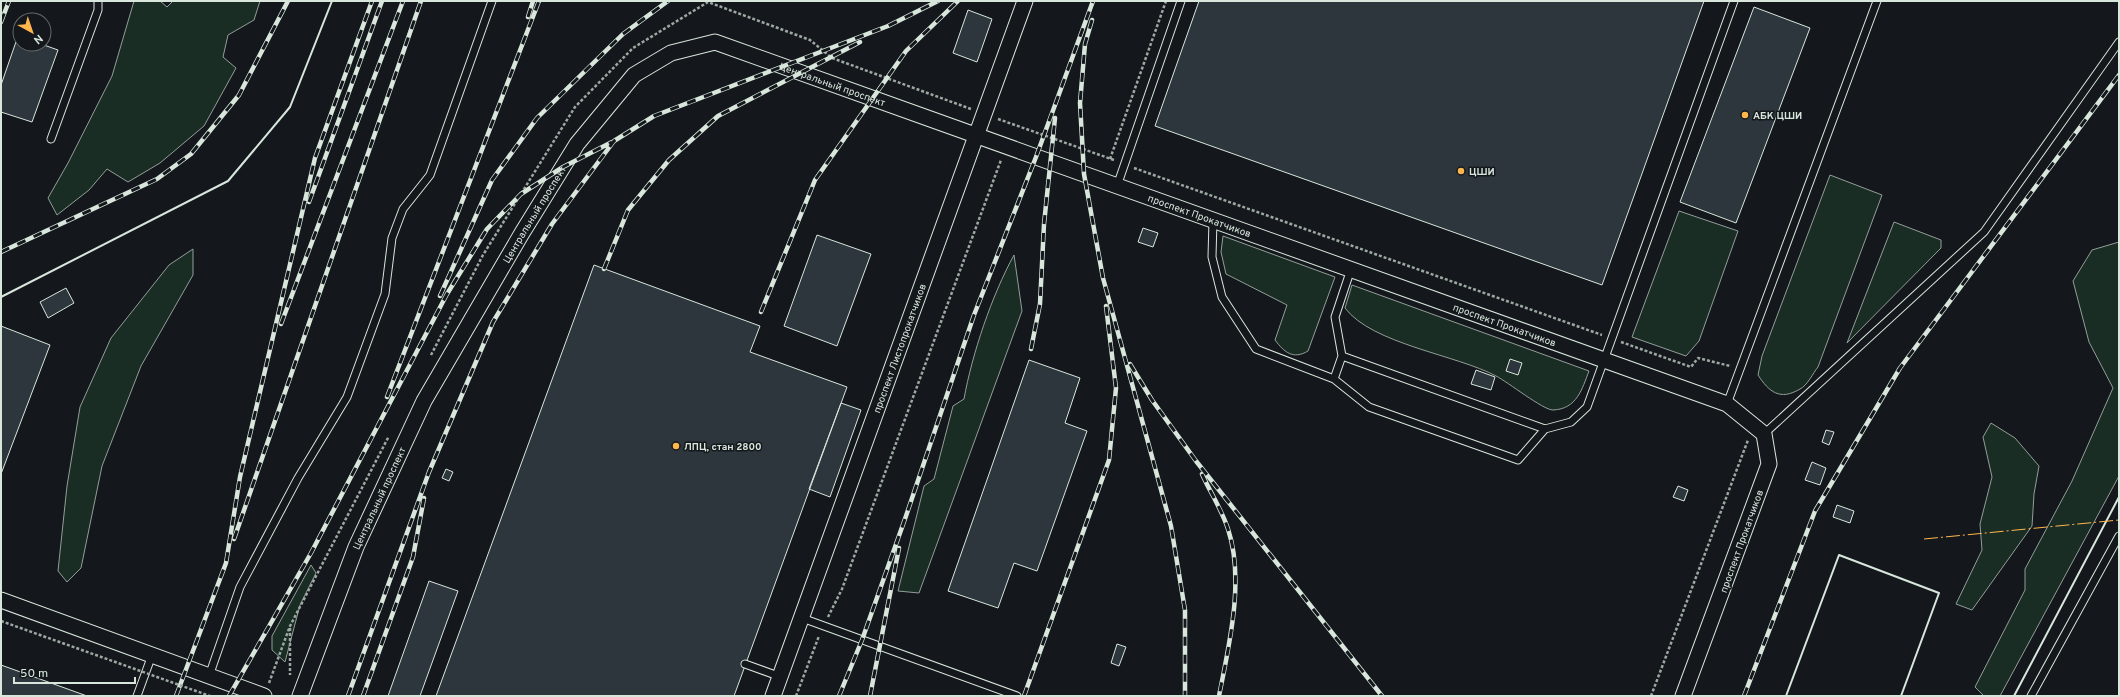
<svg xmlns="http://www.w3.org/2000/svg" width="2120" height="697" viewBox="0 0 2120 697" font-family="Overpass,sans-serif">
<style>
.green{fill:#1a2d24;stroke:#939e99}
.building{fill:#2c363c;stroke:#d8e6dc}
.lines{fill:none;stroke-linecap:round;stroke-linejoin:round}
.service-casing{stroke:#d8e6dc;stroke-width:9}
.minor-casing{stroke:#d8e6dc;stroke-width:17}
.path{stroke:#9da8a2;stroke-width:2.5;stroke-dasharray:3 2;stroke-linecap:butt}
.service{stroke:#14181c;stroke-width:7}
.minor{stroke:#14181c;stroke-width:15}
.rail-casing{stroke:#d8e6dc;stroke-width:4.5}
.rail{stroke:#14181c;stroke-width:3;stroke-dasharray:9;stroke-linecap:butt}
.path-bridge{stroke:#9da8a2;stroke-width:2.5;stroke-dasharray:3 2;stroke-linecap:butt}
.wall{stroke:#d8e6dc;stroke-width:2}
.power{stroke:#ffb74d;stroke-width:1;stroke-dasharray:14 3 2 3;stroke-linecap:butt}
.poi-dot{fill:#ffb74d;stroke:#14181c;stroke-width:1.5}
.labels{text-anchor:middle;stroke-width:3;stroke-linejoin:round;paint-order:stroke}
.street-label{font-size:10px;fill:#d8e6dc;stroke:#14181c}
.poi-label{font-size:10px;font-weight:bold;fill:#d8e6dc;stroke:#14181c;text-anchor:start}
</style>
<rect width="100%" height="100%" fill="#14181c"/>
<!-- green -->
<path class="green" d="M134 1H160L167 7 173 1H260L254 20 228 35 223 57 236 68 204 126 160 163 128 182 107 169 89 190 57 215 48 198 68 163 112 76Z
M1830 175 1882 195 1818 367C1813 373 1807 386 1800 389 1780 401 1769 392 1758 375L1762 356Z
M1679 211 1738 231 1699 341 1686 356 1632 337Z
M1894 222 1941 240V248L1847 343Z
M1223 236 1335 277 1308 351C1293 360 1284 352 1275 340L1287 305 1226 274 1221 252Z
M2119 242V476L2000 696H1984L1975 687 2025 590V569L2072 481 2113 388 2089 342 2073 281 2092 250Z
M193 249V275L141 366 102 466 81 568 67 582 58 571 67 486 80 407 111 338 169 265Z
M1014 255 1022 311 919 593 898 591 924 486 934 479 953 406 964 399C972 354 992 295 1014 255Z
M1352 285 1589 371C1582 389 1577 409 1553 410 1543 410 1508 382 1496 376 1457 355 1372 344 1345 308Z
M1991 423 2015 438 2039 466 2034 494 2032 526 1972 610 1956 604 1982 550 1980 524 1992 477 1983 437Z
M311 565 316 573 300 605 285 662 272 650V636Z"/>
<!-- building -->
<path class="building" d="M1199 1H1704L1602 285 1155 126Z
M1754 7 1810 28 1736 223 1680 202Z
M968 10 992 19 977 62 953 53Z
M18 36 20 37V44H41L58 50 32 122 1 112V85Z
M1143 228 1158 233 1153 247 1138 242Z
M817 235 871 254 837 346 784 326Z
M594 265 760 326 750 352 847 387 734 696H436Z
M66 288 74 303 48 318 40 302Z
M1 326 50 345 1 474Z
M1510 359 1522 363 1518 375 1506 371Z
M1029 360 1080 378 1065 423 1087 431 1037 571 1014 563 998 608 948 591Z
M1476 370 1495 377 1491 390 1471 384Z
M841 403 861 410 830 497 809 489Z
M1826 430 1834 432 1829 445 1822 442Z
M1812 462 1826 468 1820 485 1805 480Z
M446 469 453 472 449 481 442 478Z
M1678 486 1688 490 1684 501 1673 497Z
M1837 505 1854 511 1850 523 1833 517Z
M429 581 458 591 420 696H388Z
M1117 644 1126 647 1119 666 1111 663Z
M1 665 87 696H1Z"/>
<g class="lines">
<defs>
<path id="service" d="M51 139 98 10V1
M1117 186 1181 1
M1213 220 1212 257 1222 297 1256 349 1334 379 1342 356 1335 317 1351 269
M1342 356 1545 429 1571 422 1587 407 1734 1
M1334 379 1369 407 1518 460 1545 429
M1727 404 1877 1
M1764 434 1984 232 2119 42
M802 618 1017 696
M745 664 781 677
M209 676 240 587 298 478 347 397 385 294 392 238 403 209 430 175 492 1
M137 696 152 655
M2031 696 2119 536"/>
<g id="minor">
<path d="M1 600 264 696"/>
<path id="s1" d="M300 696 356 547 424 401 522 233 577 144 634 75 671 53 715 42 1727 404 1764 434 1769 464 1683 696"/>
<path id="s2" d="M773 696 1025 1"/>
</g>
</defs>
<!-- service casing -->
<use href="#service" class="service-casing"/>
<!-- minor casing -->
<use href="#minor" class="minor-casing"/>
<!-- path -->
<path class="path" d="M998 119 1114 160
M1110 159 1166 1
M1134 168 1602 335
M1621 342 1691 367 1698 358 1730 366
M431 355 483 255 575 107 633 48 708 2 810 40 832 58 971 109
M828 617 842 589 1001 160
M290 628V675
M269 683 290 626 389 436
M796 696 819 636
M1651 696 1748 440"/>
<!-- service -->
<use href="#service" class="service"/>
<!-- minor -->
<use href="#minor" class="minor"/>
<defs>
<path id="rail" d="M528 17 533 1
M1092 20 1085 44 1080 103 1084 174 1103 278 1171 526 1185 610V696
M1 22 9 1
M309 202 382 1
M1 252 157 179 191 154 239 95 288 1
M604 269 628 210 669 160 718 116 860 42
M440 296 492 180 537 118 623 34 668 1
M761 312 815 180 906 51 958 1
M281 324 403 1
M1031 349 1040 304 1044 224 1055 118
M1130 364 1152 400 1196 461 1382 696
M387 397 539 1
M1202 474C1210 492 1222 510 1228 529 1245 580 1229 645 1219 696
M234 539 421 1
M176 696 226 563 240 477 315 158 372 1
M229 696 311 553 447 294 487 229 521 194 563 167 612 142
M348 696 429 472 493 322 552 224 614 141 654 116 888 26 938 1
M363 696 413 557 424 498
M839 696 862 640 906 516 974 315 1036 157 1093 1
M870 696 899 548
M1024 696 1109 460 1116 388 1106 306
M1744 696 1815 511 1900 368 2119 75"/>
</defs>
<!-- rail casing -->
<use href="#rail" class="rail-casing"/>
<!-- rail -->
<use href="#rail" class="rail"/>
<!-- path-bridge -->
<path class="path-bridge" d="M1 621 210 696"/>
<!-- wall -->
<path class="wall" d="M1 297 228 181 290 107 332 1
M1786 696 1839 555 1939 593 1901 696
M2014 696 2119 497"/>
<!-- power -->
<path class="power" d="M1924 539 2119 520"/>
</g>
<!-- markers -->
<g class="poi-dot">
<circle cx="1745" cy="115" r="4"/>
<circle cx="1461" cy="171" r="4"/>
<circle cx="676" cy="446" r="4"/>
</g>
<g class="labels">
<!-- street labels -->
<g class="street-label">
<text dy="4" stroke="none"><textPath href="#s1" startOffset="922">Центральный проспект</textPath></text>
<text dy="4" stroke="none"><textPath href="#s1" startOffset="537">Центральный проспект</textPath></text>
<text dy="4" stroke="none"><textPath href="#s1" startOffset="1312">проспект Прокатчиков</textPath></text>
<text dy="4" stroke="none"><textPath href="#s1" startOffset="1636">проспект Прокатчиков</textPath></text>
<text dy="4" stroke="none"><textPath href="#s2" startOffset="370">проспект Листопрокатчиков</textPath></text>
<text dy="4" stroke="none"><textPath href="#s1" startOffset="213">Центральный проспект</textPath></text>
<text transform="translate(1741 541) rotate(-70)" y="4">проспект Прокатчиков</text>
</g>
<!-- poi labels -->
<g class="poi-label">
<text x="1753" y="119">АБК ЦШИ</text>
<text x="1469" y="175">ЦШИ</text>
<text x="684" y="450">ЛПЦ, стан 2800</text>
</g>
</g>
<!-- border -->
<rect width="2120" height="697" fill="none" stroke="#d8e6dc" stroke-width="4"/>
<!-- north arrow -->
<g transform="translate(32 32) rotate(140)"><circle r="19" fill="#14181c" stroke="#626a69"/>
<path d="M0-3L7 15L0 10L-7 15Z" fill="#ffb74d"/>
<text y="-6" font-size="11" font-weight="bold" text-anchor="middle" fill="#d8e6dc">N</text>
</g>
<!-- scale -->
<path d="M14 677v6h121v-6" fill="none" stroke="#d8e6dc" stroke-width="2"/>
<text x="20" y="677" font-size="12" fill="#d8e6dc" stroke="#14181c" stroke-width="3" paint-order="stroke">50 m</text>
</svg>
